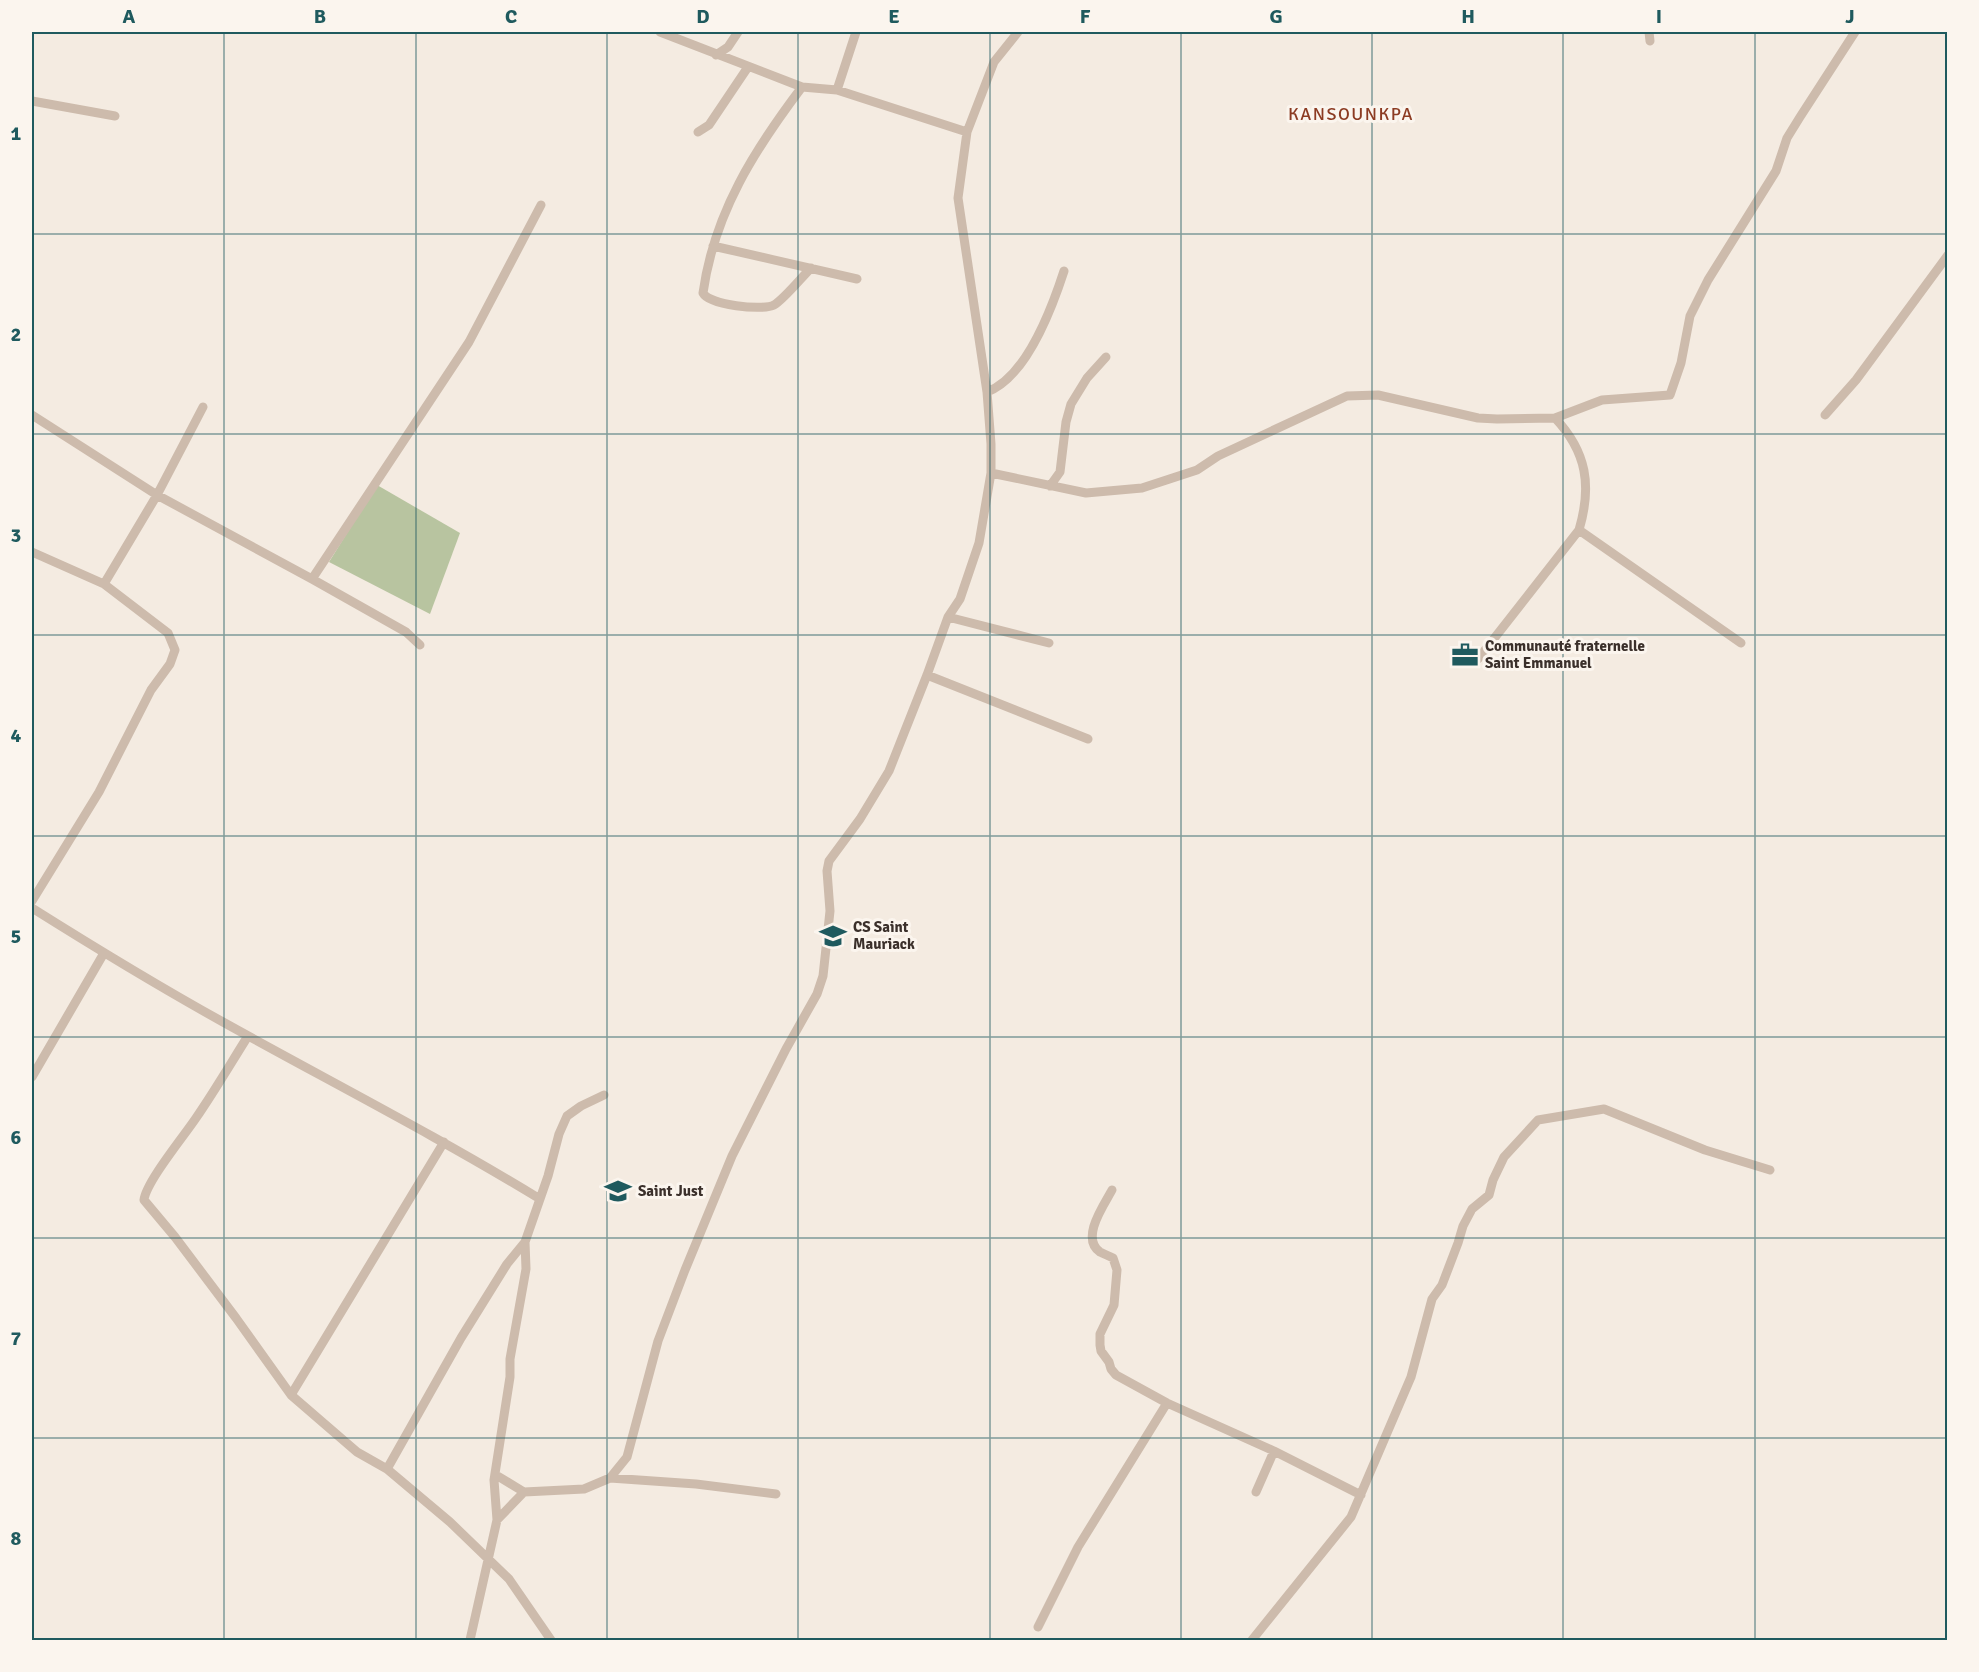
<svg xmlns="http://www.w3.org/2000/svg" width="1979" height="1672" viewBox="0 0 1979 1672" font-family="Signika,sans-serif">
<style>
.green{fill:#b8c4a0}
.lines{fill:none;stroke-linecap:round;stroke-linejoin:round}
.minor{stroke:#cdbbac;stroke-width:9}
.grid{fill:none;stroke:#1f5a5e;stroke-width:1.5;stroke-opacity:0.55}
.labels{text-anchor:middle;stroke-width:6;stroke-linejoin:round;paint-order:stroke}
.poi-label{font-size:15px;font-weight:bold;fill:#3b302b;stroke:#fbf5ee;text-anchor:start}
.quarter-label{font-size:18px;letter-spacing:1.5px;fill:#8c3b22;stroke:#fbf5ee}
.neatline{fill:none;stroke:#1f5a5e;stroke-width:2}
.grid-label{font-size:20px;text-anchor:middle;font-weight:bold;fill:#1f5a5e}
</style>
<rect width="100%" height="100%" fill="#f4ebe1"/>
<!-- green -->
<path class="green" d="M377 485 460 533 430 614 329 562Z"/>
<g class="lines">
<!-- minor -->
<path class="minor" d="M660 32 802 87 837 90 967 132
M1649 32 1650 41
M716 55 728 47 738 32
M802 87C755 149 714 213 703 293 709 305 762 311 774 305 784 299 801 278 811 268
M837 90 856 32
M32 101 115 116
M698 132 709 125 748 67
M713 246 857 279
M987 392C1027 377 1052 308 1064 271
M32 415 157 495 312 579 406 632 420 645
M1825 415 1856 380 1948 255
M991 473 1086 493 1142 488 1197 470 1218 456 1347 396 1378 395 1478 418 1497 419 1555 418 1602 400 1670 395 1681 363 1690 316 1708 280 1776 171 1787 138 1800 117 1855 32
M1050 486 1060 472 1066 422 1071 404 1087 378 1106 357
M1579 530 1741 643
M32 552 104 584 168 633 175 650 170 664 151 690 99 792 32 901
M312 579 469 342 541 205
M104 584 157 495 203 407
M948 617 1049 643
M1478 659 1579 530C1592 486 1587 452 1555 418
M927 675 1088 739
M32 908C94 947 158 986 223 1022 329 1081 437 1136 540 1199
M248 1036C231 1063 214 1092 196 1118 184 1136 146 1182 144 1200L175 1237 236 1318 291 1395 357 1452 387 1469 450 1522 509 1579 551 1640
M32 1077 104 953
M1112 1190C1104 1205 1080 1238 1100 1252 1104 1254 1109 1256 1113 1258L1117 1270 1114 1305 1100 1334V1345L1101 1351 1109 1362 1111 1369 1116 1375 1167 1403 1274 1451 1361 1495
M291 1395 444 1142
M387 1469 461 1338 507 1264 525 1242 548 1176 559 1134 567 1116 581 1106 604 1095
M496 1475 524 1492 584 1489 610 1478 696 1484 776 1494
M610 1478 627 1457 658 1341 685 1270 732 1156 786 1049 817 994 823 976 830 911 827 871 829 861 860 819 889 771 927 675 948 617 960 599 979 543 991 473V444L987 392 958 198 967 132 994 62 1018 32
M1256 1492 1274 1451
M497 1520 524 1492
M1038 1627 1078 1547 1167 1403
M470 1640 497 1520 494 1480 510 1377V1359L526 1269 525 1242
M1252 1640 1351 1517 1411 1377 1432 1299 1442 1285 1458 1243 1463 1226 1472 1209 1489 1195 1493 1180 1504 1157 1538 1120 1604 1109 1705 1150 1770 1170"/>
</g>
<!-- grid -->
<path class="grid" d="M224 32V1640M416 32V1640M607 32V1640M798 32V1640M990 32V1640M1181 32V1640M1372 32V1640M1563 32V1640M1755 32V1640M32 234H1948M32 434H1948M32 635H1948M32 836H1948M32 1037H1948M32 1238H1948M32 1438H1948"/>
<!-- icons -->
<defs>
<symbol id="office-bare" viewBox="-9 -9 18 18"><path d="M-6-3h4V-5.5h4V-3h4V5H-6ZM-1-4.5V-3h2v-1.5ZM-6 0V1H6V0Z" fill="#1f5a5e" stroke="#fbf5ee" stroke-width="2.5" paint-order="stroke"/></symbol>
<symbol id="school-bare" viewBox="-9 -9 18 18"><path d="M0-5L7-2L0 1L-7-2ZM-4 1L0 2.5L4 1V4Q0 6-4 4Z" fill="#1f5a5e" stroke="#fbf5ee" stroke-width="2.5" paint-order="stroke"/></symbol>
</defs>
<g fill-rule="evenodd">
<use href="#office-bare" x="1446" y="636" width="38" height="38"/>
<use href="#school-bare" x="814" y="917" width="38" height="38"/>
<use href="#school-bare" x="599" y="1172" width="38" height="38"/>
</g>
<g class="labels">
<!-- poi labels -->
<g class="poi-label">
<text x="1485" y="651">Communauté fraternelle<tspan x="1485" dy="17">Saint Emmanuel</tspan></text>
<text x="853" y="932">CS Saint<tspan x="853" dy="17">Mauriack</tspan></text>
<text x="638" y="1196">Saint Just</text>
</g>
<!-- quarter labels -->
<g class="quarter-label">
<text x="1351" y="120">KANSOUNKPA</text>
</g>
</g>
<!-- border -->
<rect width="1979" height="1672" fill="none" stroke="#fbf5ee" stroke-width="66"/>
<rect x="33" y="33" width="1913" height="1606" class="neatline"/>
<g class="grid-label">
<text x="129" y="23">A</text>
<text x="320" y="23">B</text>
<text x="511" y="23">C</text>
<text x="703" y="23">D</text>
<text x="894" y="23">E</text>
<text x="1085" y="23">F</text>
<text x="1276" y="23">G</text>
<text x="1468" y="23">H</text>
<text x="1659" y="23">I</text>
<text x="1850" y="23">J</text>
<text x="16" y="140">1</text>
<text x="16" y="341">2</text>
<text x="16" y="542">3</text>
<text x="16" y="742">4</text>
<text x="16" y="943">5</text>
<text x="16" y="1144">6</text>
<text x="16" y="1345">7</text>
<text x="16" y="1545">8</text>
</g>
</svg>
